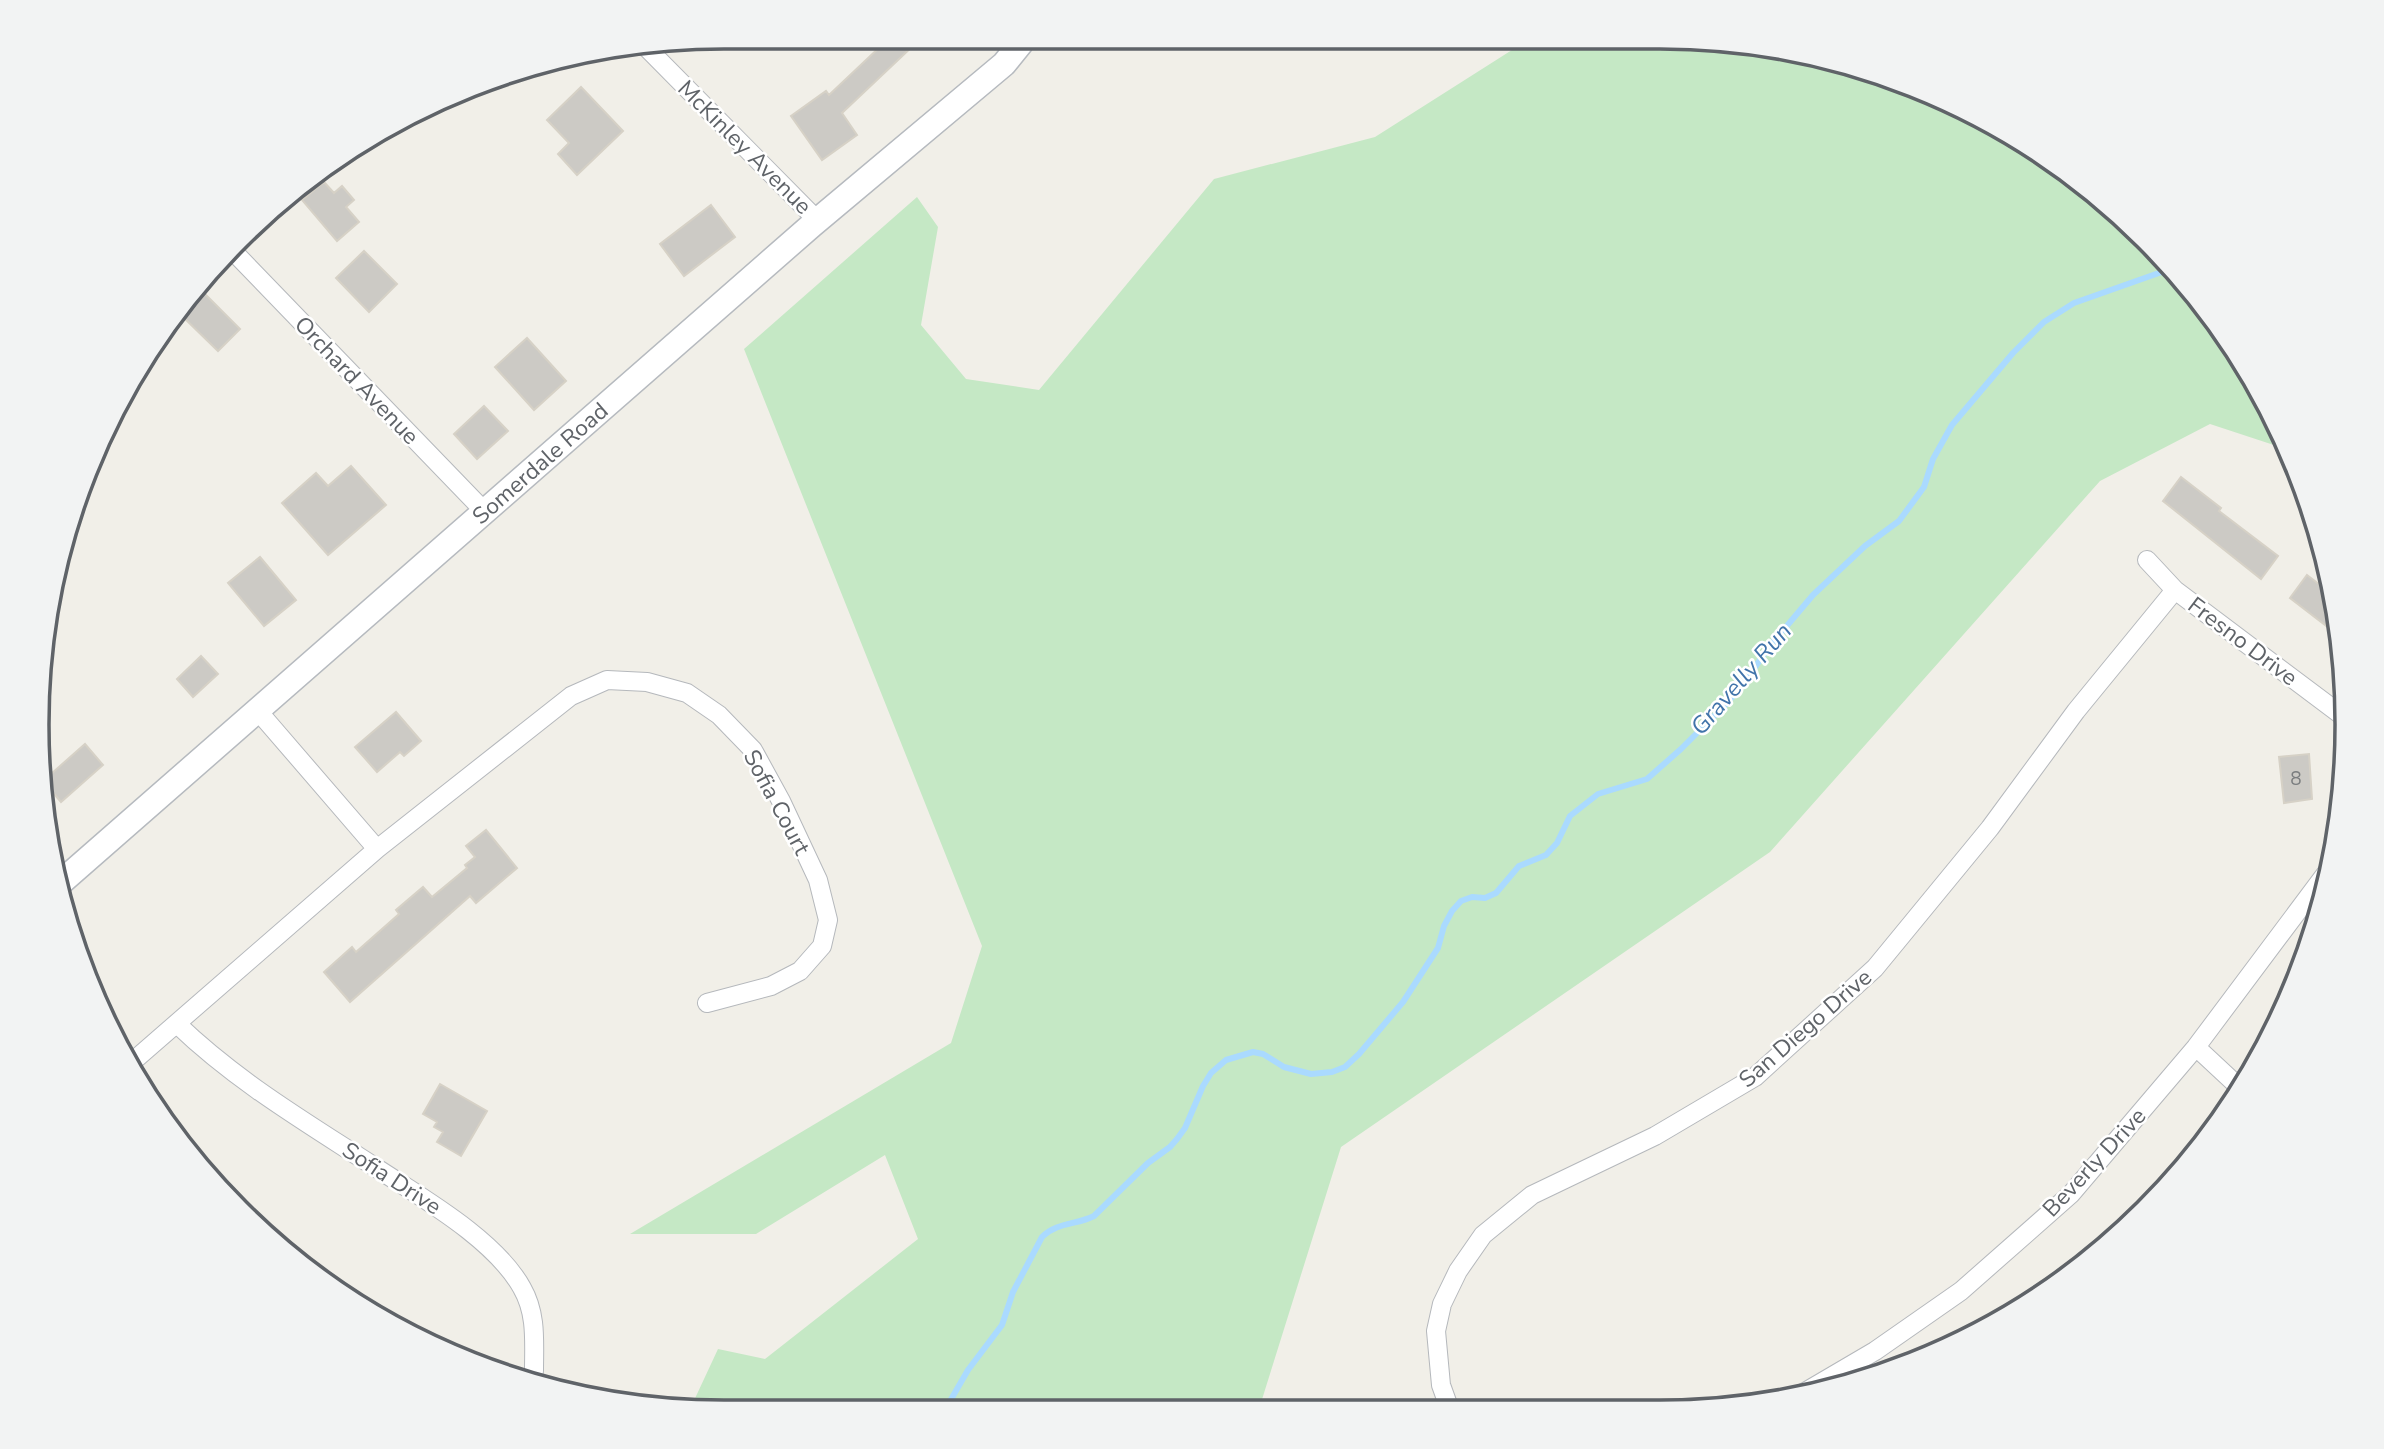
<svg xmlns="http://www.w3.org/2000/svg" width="2384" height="1449" viewBox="0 0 2384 1449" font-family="'Nunito Sans',sans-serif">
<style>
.green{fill:#c5e8c5}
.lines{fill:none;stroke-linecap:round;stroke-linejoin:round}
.stream{stroke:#aadaff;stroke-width:6}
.building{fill:#cccac5;stroke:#d6d1c6;stroke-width:2}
.street-casing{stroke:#b5b8bc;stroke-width:20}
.secondary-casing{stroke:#b6babf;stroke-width:27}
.street{stroke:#fff;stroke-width:18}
.secondary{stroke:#fff;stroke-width:24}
.labels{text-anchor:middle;stroke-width:5;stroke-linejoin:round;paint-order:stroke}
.number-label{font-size:19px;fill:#7a7d7f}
.street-label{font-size:23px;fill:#5f6368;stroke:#fff}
.water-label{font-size:24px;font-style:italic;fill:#4174aa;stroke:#fff}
.rim{fill:none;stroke:#5f6368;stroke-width:3.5}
</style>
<rect width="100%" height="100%" fill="#f1efe8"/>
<!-- green -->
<path class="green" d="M1523 43H1749L1922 89 2078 179 2176 271 2255 380 2286 449 2210 424 2100 481 1770 852 1341 1147 1259 1409 691 1407 718 1349 765 1359 918 1239 885 1155 756 1234H630L951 1043 982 946 744 349 917 197 938 227 921 325 966 379 1039 390 1214 179 1375 137Z"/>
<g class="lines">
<!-- stream -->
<path class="stream" d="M946 1408 968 1370 1002 1325 1013 1292 1042 1237C1057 1222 1077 1225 1094 1216L1148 1163 1170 1147 1177 1139 1185 1128 1203 1086 1211 1073 1226 1060 1253 1052 1263 1054 1284 1067 1311 1074 1332 1072 1345 1067 1359 1054 1403 1002 1438 948 1444 926 1452 911 1461 901 1472 897 1485 898 1496 893 1519 866 1546 855 1557 843 1570 816 1598 794 1647 779 1681 749 1725 705 1742 686 1769 647 1813 595 1865 546 1899 521 1924 487 1933 459 1952 425 2013 353 2044 322 2074 303 2173 268"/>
</g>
<!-- building -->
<path class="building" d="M884 43H916L842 113 857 135 822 160 791 116 826 91 829 95Z
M581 87 623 131 577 175 558 154 569 143 547 120Z
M324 182 334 193 342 186 354 200 346 207 359 222 337 241 302 200Z
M711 205 735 237 684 276 660 244Z
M364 251 397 284 369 312 336 278Z
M204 293 240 329 218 351 182 316Z
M527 338 566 381 534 410 495 367Z
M484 406 508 431 477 459 454 434Z
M351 466 386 505 328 555 282 503 316 473 328 486Z
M2181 477 2221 508 2219 511 2278 556 2261 579 2163 501Z
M260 557 296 600 264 626 228 583Z
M2307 575 2332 594 2337 617 2329 628 2290 598Z
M201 656 218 674 193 697 177 679Z
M396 712 421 741 404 756 400 752 377 772 355 747Z
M85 744 103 765 61 802 43 781Z
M2309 754 2312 799 2284 803 2279 757Z
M486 830 517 868 476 903 470 896 350 1002 324 972 352 947 356 952 399 914 396 910 423 887 432 897 467 868 465 865 475 857 466 846Z
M440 1084 487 1111 461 1156 437 1142 443 1132 434 1127 437 1122 423 1114Z"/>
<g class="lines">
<defs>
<path id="street" d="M642 43 818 221
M230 248 485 512
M2147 560 2175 590 2344 717
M258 711 377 849
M177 1024C236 1081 307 1123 375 1167 422 1198 495 1239 522 1288 537 1314 534 1342 534 1371L531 1379
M2196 1047 2240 1088
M131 1063 377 849 571 696 607 680 647 682 687 693 719 715 753 750 781 801 818 880 828 920 822 946 800 971 771 986 707 1003
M1800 1395 1875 1351 1961 1291 2071 1194 2196 1047 2330 868
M1450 1410 1441 1385 1436 1331 1442 1304 1458 1271 1483 1235 1532 1195 1655 1136 1755 1077 1875 968 1990 828 2076 711 2175 590"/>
<g id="secondary">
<path id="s1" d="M59 884 812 225 1004 64 1021 43"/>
</g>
</defs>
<!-- street casing -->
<use href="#street" class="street-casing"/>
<!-- secondary casing -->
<use href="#secondary" class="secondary-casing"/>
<!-- street -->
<use href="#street" class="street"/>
<!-- secondary -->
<use href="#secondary" class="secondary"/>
</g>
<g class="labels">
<!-- number labels -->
<g class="number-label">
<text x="2296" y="785">8</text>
</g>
<!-- street labels -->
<g class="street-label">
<text transform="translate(745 147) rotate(45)" y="8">McKinley Avenue</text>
<text transform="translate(357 380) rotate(46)" y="8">Orchard Avenue</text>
<text dy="8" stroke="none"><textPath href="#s1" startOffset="639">Somerdale Road</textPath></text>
<text transform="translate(2243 641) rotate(37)" y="8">Fresno Drive</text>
<text transform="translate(777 802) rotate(62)" y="8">Sofia Court</text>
<text transform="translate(1805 1028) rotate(-41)" y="8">San Diego Drive</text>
<text transform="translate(2094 1162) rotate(-47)" y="8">Beverly Drive</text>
<text transform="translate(392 1178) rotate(33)" y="8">Sofia Drive</text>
</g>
<!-- water labels -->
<g class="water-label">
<text transform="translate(1741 679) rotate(-49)" y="8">Gravelly Run</text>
</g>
</g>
<!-- crop -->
<path d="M0 0H2384V1449H0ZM724 49H1660A675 675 0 0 1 2335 724V725A675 675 0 0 1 1660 1400H724A675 675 0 0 1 49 725V724A675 675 0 0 1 724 49Z" fill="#f2f3f3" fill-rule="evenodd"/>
<path class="rim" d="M724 49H1660A675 675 0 0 1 2335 724V725A675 675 0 0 1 1660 1400H724A675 675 0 0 1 49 725V724A675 675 0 0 1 724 49Z"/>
</svg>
